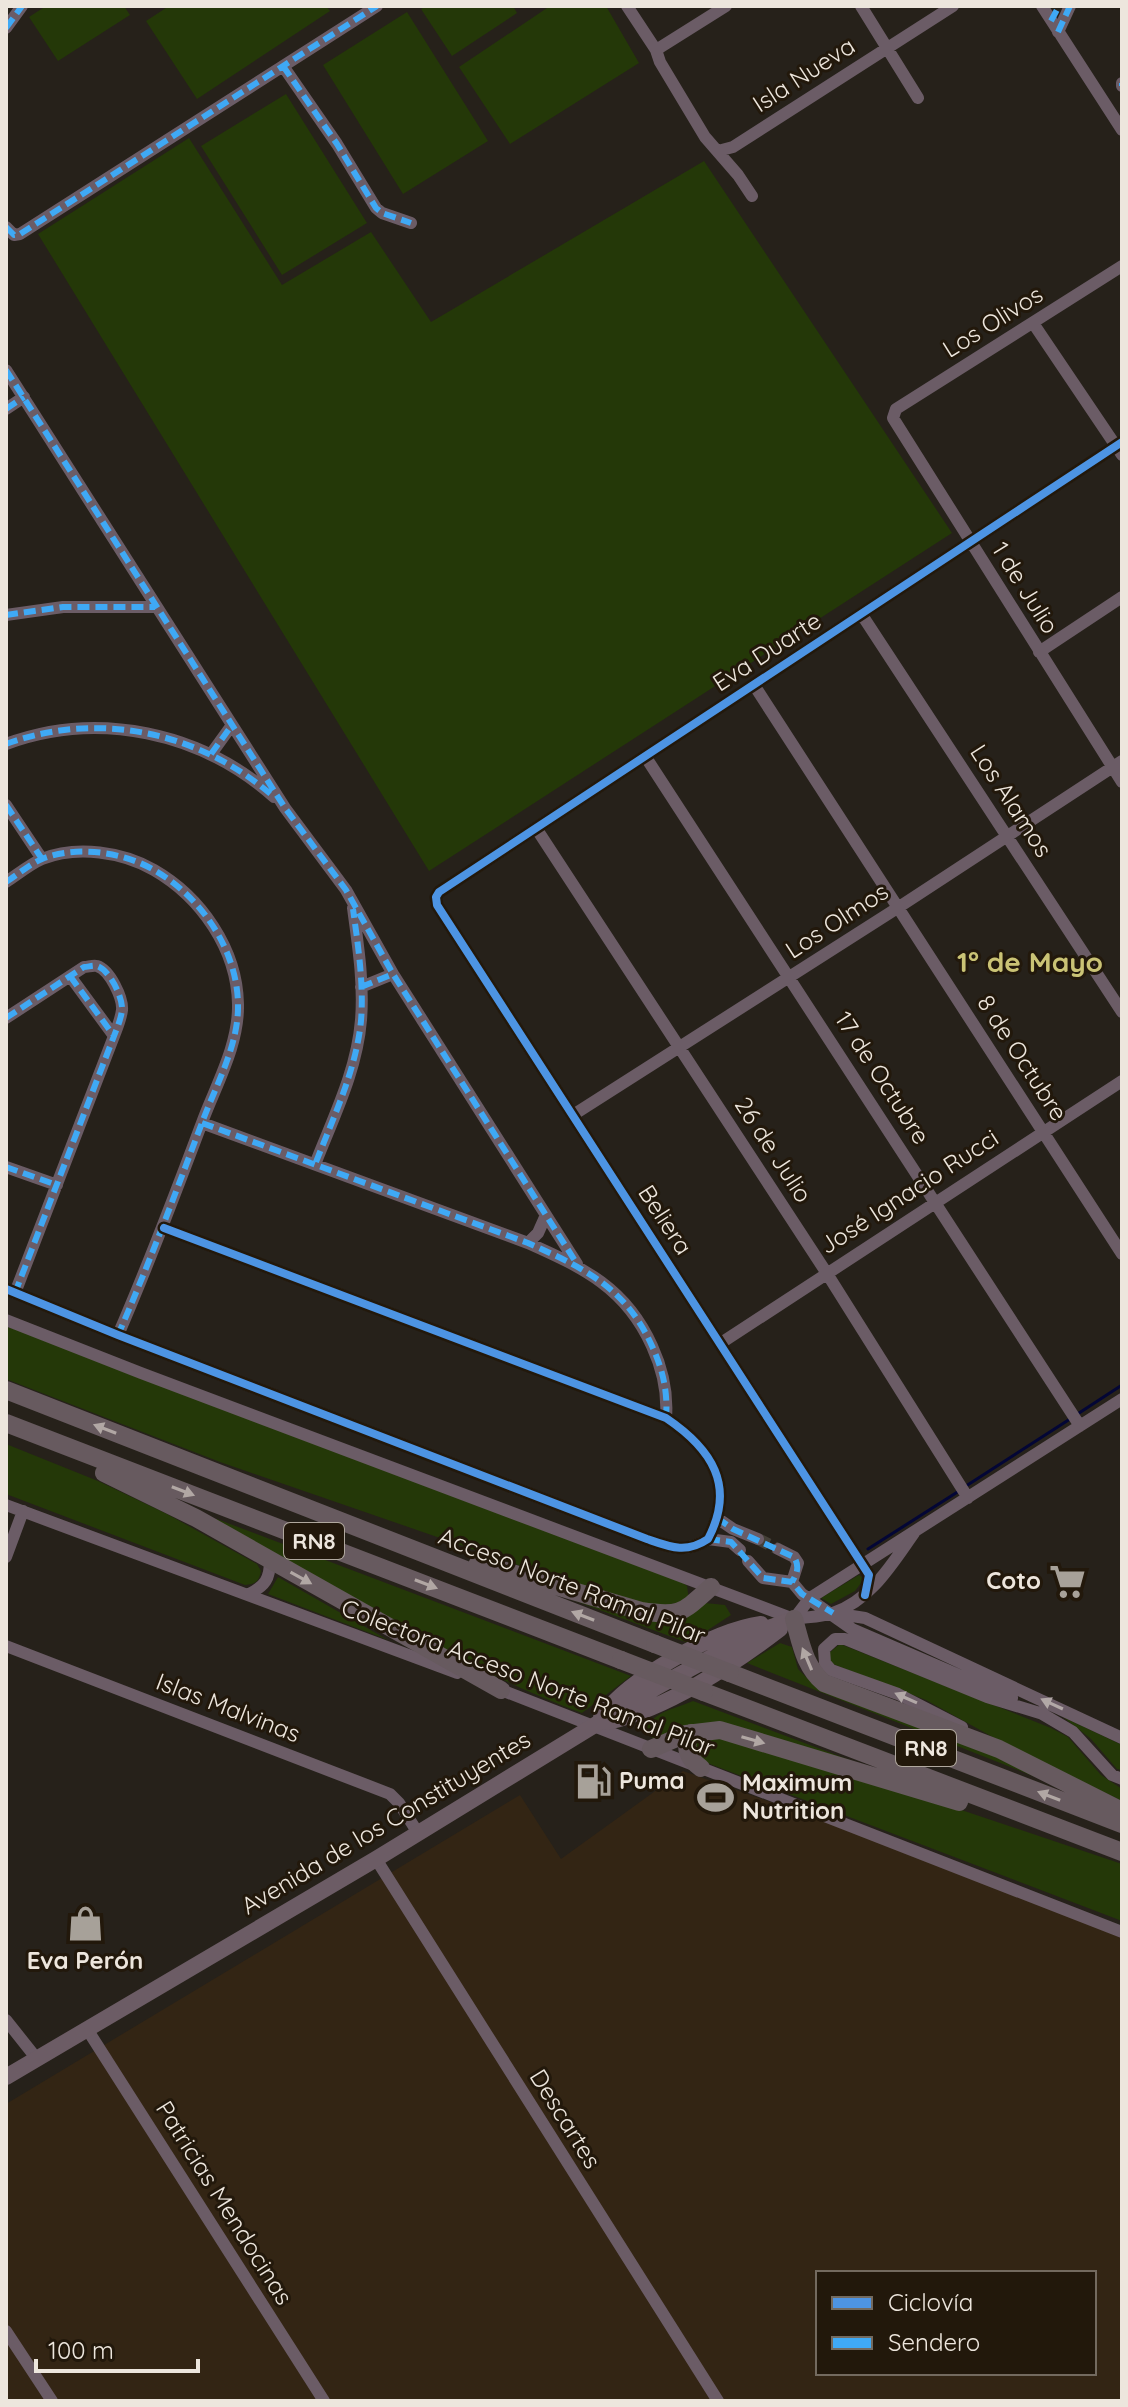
<svg xmlns="http://www.w3.org/2000/svg" width="1128" height="2407" viewBox="0 0 1128 2407" font-family="Quicksand,sans-serif">
<style>
.built{fill:#332514;fill-rule:evenodd}
.green{fill:#243808}
.lines{fill:none;stroke-linecap:round;stroke-linejoin:round}
.stream{stroke:#030636;stroke-width:3}
.minor-tunnel{stroke:#443f37;stroke-width:12;stroke-dasharray:12 6;stroke-linecap:butt}
.minor{stroke:#6b5c66;stroke-width:12}
.major{stroke:#6c5c65;stroke-width:16}
.highway{stroke:#675a5f;stroke-width:18}
.highway-bridge{stroke:#675a5f;stroke-width:18}
.quiet{stroke:#3fa9f5;stroke-width:6;stroke-dasharray:12 6;stroke-linecap:butt}
.cycleway-casing{stroke:#22180b;stroke-width:13}
.cycleway{stroke:#4d94e3;stroke-width:8}
.oneway{fill:#b1a7a4}
.oneway2{fill:#b2a8a7}
.labels{text-anchor:middle;stroke-width:6;stroke-linejoin:round;paint-order:stroke}
.shield{fill:#22180b;stroke:#b0a89e;stroke-width:2}
.shield-label{font-size:22px;font-weight:bold;fill:#ede6dd}
.street-label{font-size:24px;fill:#ede6dd;stroke:#22180b}
.poi-label{font-size:24px;font-weight:bold;fill:#ede6dd;stroke:#22180b;text-anchor:start}
.quarter-label{font-size:28px;font-weight:bold;fill:#cac375;stroke:#22180b}
</style>
<rect width="100%" height="100%" fill="#26211a"/>
<!-- built -->
<path class="built" d="M683 1771 962 1870 1122 1934V2401H6V2104L520 1795 561 1859ZM818 2273H1094V2373H818Z"/>
<!-- green -->
<path class="green" d="M46 6H124L130 15 58 61 29 17Z
M169 6H326L330 11 197 99 146 21Z
M426 6H513L517 13 452 56 421 9Z
M550 6H606L639 63 510 144 459 67Z
M407 12 488 141 403 194 323 65Z
M286 94 367 223 282 275 201 146Z
M189 138 282 285 371 232 431 322 704 161 952 533 429 871 38 234Z
M6 1326 677 1578 687 1586 689 1600 654 1608 611 1597 220 1462 6 1379Z
M6 1444 98 1481 167 1514 257 1564 261 1571C259 1581 256 1584 245 1585L6 1494Z
M211 1519H217L631 1676 582 1713C451 1664 332 1588 211 1519Z
M859 1575 864 1579 855 1591 831 1604 821 1598Z
M278 1577 388 1640 268 1594Z
M514 1578 652 1617 705 1603 725 1605 731 1615 688 1643Z
M780 1643 792 1647 798 1669 808 1679 970 1742 1038 1778 747 1663Z
M840 1644 1051 1728 1068 1737 1101 1775 1122 1789V1801L1007 1745 926 1700 833 1664 829 1659V1653Z
M693 1701 863 1765 766 1737 655 1739 648 1735 645 1729C653 1712 677 1708 693 1701Z
M1063 1717 1122 1745V1770L1117 1769 1091 1739Z
M719 1737 890 1786 1122 1864V1921L710 1764 701 1759 694 1745 698 1739Z"/>
<g class="lines">
<!-- stream -->
<path class="stream" d="M1076 1415 1122 1385
M966 1486 1070 1419
M868 1549 959 1491"/>
<!-- minor-tunnel -->
<path class="minor-tunnel" d="M758 1539 778 1549"/>
<!-- minor -->
<path class="minor" d="M627 6 656 50 660 62 705 137 738 175 752 196
M861 6 918 98
M1042 6 1122 130
M6 28 22 6
M1058 32 1070 6
M656 50 726 6
M283 66 337 144 376 208 382 213 411 223
M1122 83V86
M718 151 733 147 953 6
M6 227 14 235 20 234 377 6
M1122 266 896 409 893 418 1122 782
M1033 323 1122 455
M6 370 285 808 346 890 393 974 577 1264
M6 409 24 397
M6 615 63 607H155
M862 615 1122 1012
M1039 652 1122 597
M754 685 1122 1254
M6 744C98 710 201 732 274 797
M211 754 232 725
M645 756 1080 1426
M6 805 42 859
M536 828 826 1272 968 1498
M6 882C17 875 30 864 42 859 77 845 123 852 154 870 201 897 237 949 238 1004 239 1044 217 1083 203 1120 176 1192 149 1264 118 1335
M70 976 114 1036
M361 987 393 974
M6 1018 84 967C88 967 93 965 97 966 110 970 123 998 122 1010 121 1019 117 1028 114 1036L15 1293
M573 1115 899 907 1122 761
M202 1123 528 1243C584 1268 626 1288 652 1346 663 1370 668 1392 666 1418
M316 1162C334 1116 357 1070 361 1020 364 983 358 945 353 908
M6 1167 57 1185
M528 1243 538 1233 546 1215
M6 1289 118 1335 647 1539C670 1547 686 1554 708 1539 736 1486 712 1449 666 1418L164 1228
M6 1320 141 1373 794 1619C806 1617 821 1617 833 1613 871 1600 892 1564 914 1533
M721 1343 1122 1081
M6 1505 457 1673
M717 1518 733 1529 758 1539
M708 1539 731 1542 740 1550
M778 1549 794 1557 798 1563 792 1582
M6 1557 23 1511
M748 1561 763 1578 792 1582 802 1594 852 1629 1012 1698
M249 1594C265 1586 270 1579 270 1560
M865 1595 869 1575 437 905 436 897 439 892 1122 442
M833 1613 865 1618 1122 1738
M794 1619 810 1598 1122 1399
M6 1646 390 1794 399 1803 418 1833
M496 1688 1122 1932
M1039 1712 1073 1732 1112 1775 1122 1779
M962 1727 898 1694 831 1670 825 1663 824 1649 835 1639H845L987 1697 1043 1714
M376 1859 718 2401
M6 2020 37 2059
M87 2029 324 2401
M6 2331 52 2401"/>
<!-- major -->
<path class="major" d="M601 1717C630 1678 713 1631 761 1624
M608 1722C666 1709 733 1665 780 1629
M6 2077 376 1859 657 1687 757 1632 794 1619"/>
<!-- highway -->
<path class="highway" d="M6 1390 655 1644
M6 1423 621 1660
M104 1473 196 1518 501 1690
M478 1563 641 1611C680 1617 682 1613 711 1587
M794 1619C801 1643 804 1666 824 1683L999 1749 1122 1811
M730 1673 1122 1824
M704 1692 1122 1852
M691 1733C683 1747 688 1759 701 1768
M651 1749 686 1734 720 1730 959 1802"/>
<!-- highway-bridge -->
<path class="highway-bridge" d="M655 1644 730 1673
M621 1660 704 1692"/>
<!-- quiet -->
<path class="quiet" d="M1051 21 1059 6
M6 28 22 6
M1058 32 1070 6
M283 66 337 144 376 208 382 213 411 223
M1122 83V86
M6 227 14 235 20 234 377 6
M6 370 285 808 346 890 393 974 577 1264
M6 409 24 397
M6 615 63 607H155
M6 744C99 710 200 732 274 797
M211 754 232 725
M6 805 42 859
M6 882C17 875 30 864 42 859 77 845 123 852 154 870 201 897 237 949 238 1004 239 1044 217 1083 203 1120 176 1192 149 1264 118 1335
M70 976 114 1036
M361 987 393 974
M6 1018 84 967C88 967 93 965 97 966 110 970 123 998 122 1010 121 1019 117 1028 114 1036L15 1293
M202 1123 528 1243C584 1268 626 1288 652 1346 663 1370 668 1392 666 1418
M316 1162C334 1116 356 1070 361 1021 364 984 358 945 353 909
M6 1167 57 1185
M717 1518 733 1529 794 1557C800 1567 797 1573 792 1582
M708 1539 731 1542 763 1578 792 1582 802 1594 833 1613"/>
<defs>
<path id="cycleway" d="M6 1289 118 1335 647 1539C670 1547 686 1554 708 1539 736 1486 712 1449 666 1418L164 1228
M865 1595 869 1575 437 905 436 897 439 892 1122 442"/>
</defs>
<!-- cycleway casing -->
<use href="#cycleway" class="cycleway-casing"/>
<!-- cycleway -->
<use href="#cycleway" class="cycleway"/>
</g>
<!-- one-way arrows -->
<defs><path id="oneway-solid" d="M-6-.8H1V-3.2L6.5 0L1 3.2V.8H-6Z" transform="scale(2)"/></defs>
<g class="oneway">
<use href="#oneway-solid" transform="translate(105 1429) rotate(-159)"/>
<use href="#oneway-solid" transform="translate(183 1491) rotate(21)"/>
<use href="#oneway-solid" transform="translate(301 1578) rotate(29)"/>
<use href="#oneway-solid" transform="translate(426 1584) rotate(21)"/>
<use href="#oneway-solid" transform="translate(583 1616) rotate(-159)"/>
<use href="#oneway-solid" transform="translate(807 1659) rotate(-113)"/>
<use href="#oneway-solid" transform="translate(753 1740) rotate(16)"/>
<use href="#oneway-solid" transform="translate(1049 1796) rotate(-159)"/>
</g>
<g class="oneway2">
<use href="#oneway-solid" transform="translate(906 1698) rotate(-156)"/>
<use href="#oneway-solid" transform="translate(1052 1704) rotate(-155)"/>
</g>
<!-- icons -->
<defs>
<symbol id="supermarket-bare" viewBox="-9 -9 18 18"><path d="M-6-5.5h2.5l.6 2H6L4.5 2H-2.5L-4.4-4H-6ZM-1.5 3.2a1.3 1.3 0 1 0 .1 0ZM3 3.2a1.3 1.3 0 1 0 .1 0Z" fill="#a7a199" stroke="#22180b" stroke-width="2.5" paint-order="stroke"/></symbol>
<symbol id="fuel-bare" viewBox="-9 -9 18 18"><path d="M-5.5-6h7V0h2V4h1.3V-2.5L3-4.5l.8-.8L6-3V5H2.5V1h-1V6h-7ZM-4.2-4.7v3.2H.2V-4.7Z" fill="#a7a199" stroke="#22180b" stroke-width="2.5" paint-order="stroke"/></symbol>
<symbol id="stadium-bare" viewBox="-9 -9 18 18"><path d="M0-5a6.5 5 0 1 0 0 10a6.5 5 0 1 0 0-10ZM-3.5-1.8h7v3.6h-7Z" fill="#a7a199" stroke="#22180b" stroke-width="2.5" paint-order="stroke"/></symbol>
<symbol id="shop-bare" viewBox="-9 -9 18 18"><path d="M-5-2.5h2.3a2.7 3.5 0 0 1 5.4 0H5L5.5 6h-11ZM-1.5-2.5h3a1.5 2.3 0 0 0-3 0Z" fill="#a7a199" stroke="#22180b" stroke-width="2.5" paint-order="stroke"/></symbol>
</defs>
<g fill-rule="evenodd">
<use href="#supermarket-bare" x="1042" y="1556" width="51" height="51"/>
<use href="#fuel-bare" x="568" y="1756" width="51" height="51"/>
<use href="#stadium-bare" x="690" y="1772" width="51" height="51"/>
<use href="#shop-bare" x="60" y="1898" width="51" height="51"/>
</g>
<g class="labels">
<!-- shield labels -->
<g class="shield">
<rect x="284" y="1523" width="60" height="36" rx="6"/>
<rect x="896" y="1730" width="60" height="36" rx="6"/>
</g>
<g class="shield-label">
<text x="314" y="1549">RN8</text>
<text x="926" y="1756">RN8</text>
</g>
<!-- street labels -->
<g class="street-label">
<text transform="translate(804 75) rotate(-33)" y="8">Isla Nueva</text>
<text transform="translate(993 322) rotate(-32)" y="8">Los Olivos</text>
<text transform="translate(1025 588) rotate(58)" y="8">1 de Julio</text>
<text transform="translate(767 652) rotate(-33)" y="8">Eva Duarte</text>
<text transform="translate(1011 801) rotate(57)" y="8">Los Alamos</text>
<text transform="translate(837 921) rotate(-33)" y="8">Los Olmos</text>
<text transform="translate(1022 1058) rotate(57)" y="8">8 de Octubre</text>
<text transform="translate(882 1078) rotate(57)" y="8">17 de Octubre</text>
<text transform="translate(773 1150) rotate(57)" y="8">26 de Julio</text>
<text transform="translate(909 1192) rotate(-33)" y="8">José Ignacio Rucci</text>
<text transform="translate(665 1220) rotate(57)" y="8">Beliera</text>
<text transform="translate(572 1586) rotate(21)" y="8">Acceso Norte Ramal Pilar</text>
<text transform="translate(528 1678) rotate(21)" y="8">Colectora Acceso Norte Ramal Pilar</text>
<text transform="translate(228 1708) rotate(21)" y="8">Islas Malvinas</text>
<text transform="translate(386 1823) rotate(-31)" y="8">Avenida de los Constituyentes</text>
<text transform="translate(565 2119) rotate(58)" y="8">Descartes</text>
<text transform="translate(224 2203) rotate(58)" y="8">Patricias Mendocinas</text>
</g>
<!-- poi labels -->
<g class="poi-label">
<text x="1041" y="1589" text-anchor="end">Coto</text>
<text x="619" y="1789">Puma</text>
<text x="742" y="1791">Maximum<tspan x="742" dy="28">Nutrition</tspan></text>
<text x="85" y="1969" text-anchor="middle">Eva Perón</text>
</g>
<!-- quarter labels -->
<g class="quarter-label">
<text x="1030" y="972">1° de Mayo</text>
</g>
</g>
<!-- border -->
<rect width="1128" height="2407" fill="none" stroke="#ede6dd" stroke-width="16"/>
<!-- legend -->
<rect x="816" y="2271" width="280" height="104" fill="#22180b" stroke="#736a5f" stroke-width="2"/>
<rect x="832" y="2297" width="40" height="12" fill="#4d94e3" stroke="#736a5f" stroke-width="2"/>
<text x="888" y="2311" font-size="24" fill="#ede6dd">Ciclovía</text>
<rect x="832" y="2337" width="40" height="12" fill="#3fa9f5" stroke="#736a5f" stroke-width="2"/>
<text x="888" y="2351" font-size="24" fill="#ede6dd">Sendero</text>
<!-- scale -->
<path d="M36 2359v12h162v-12" fill="none" stroke="#ede6dd" stroke-width="4"/>
<text x="48" y="2359" font-size="24" fill="#ede6dd" stroke="#22180b" stroke-width="6" paint-order="stroke">100 m</text>
</svg>
